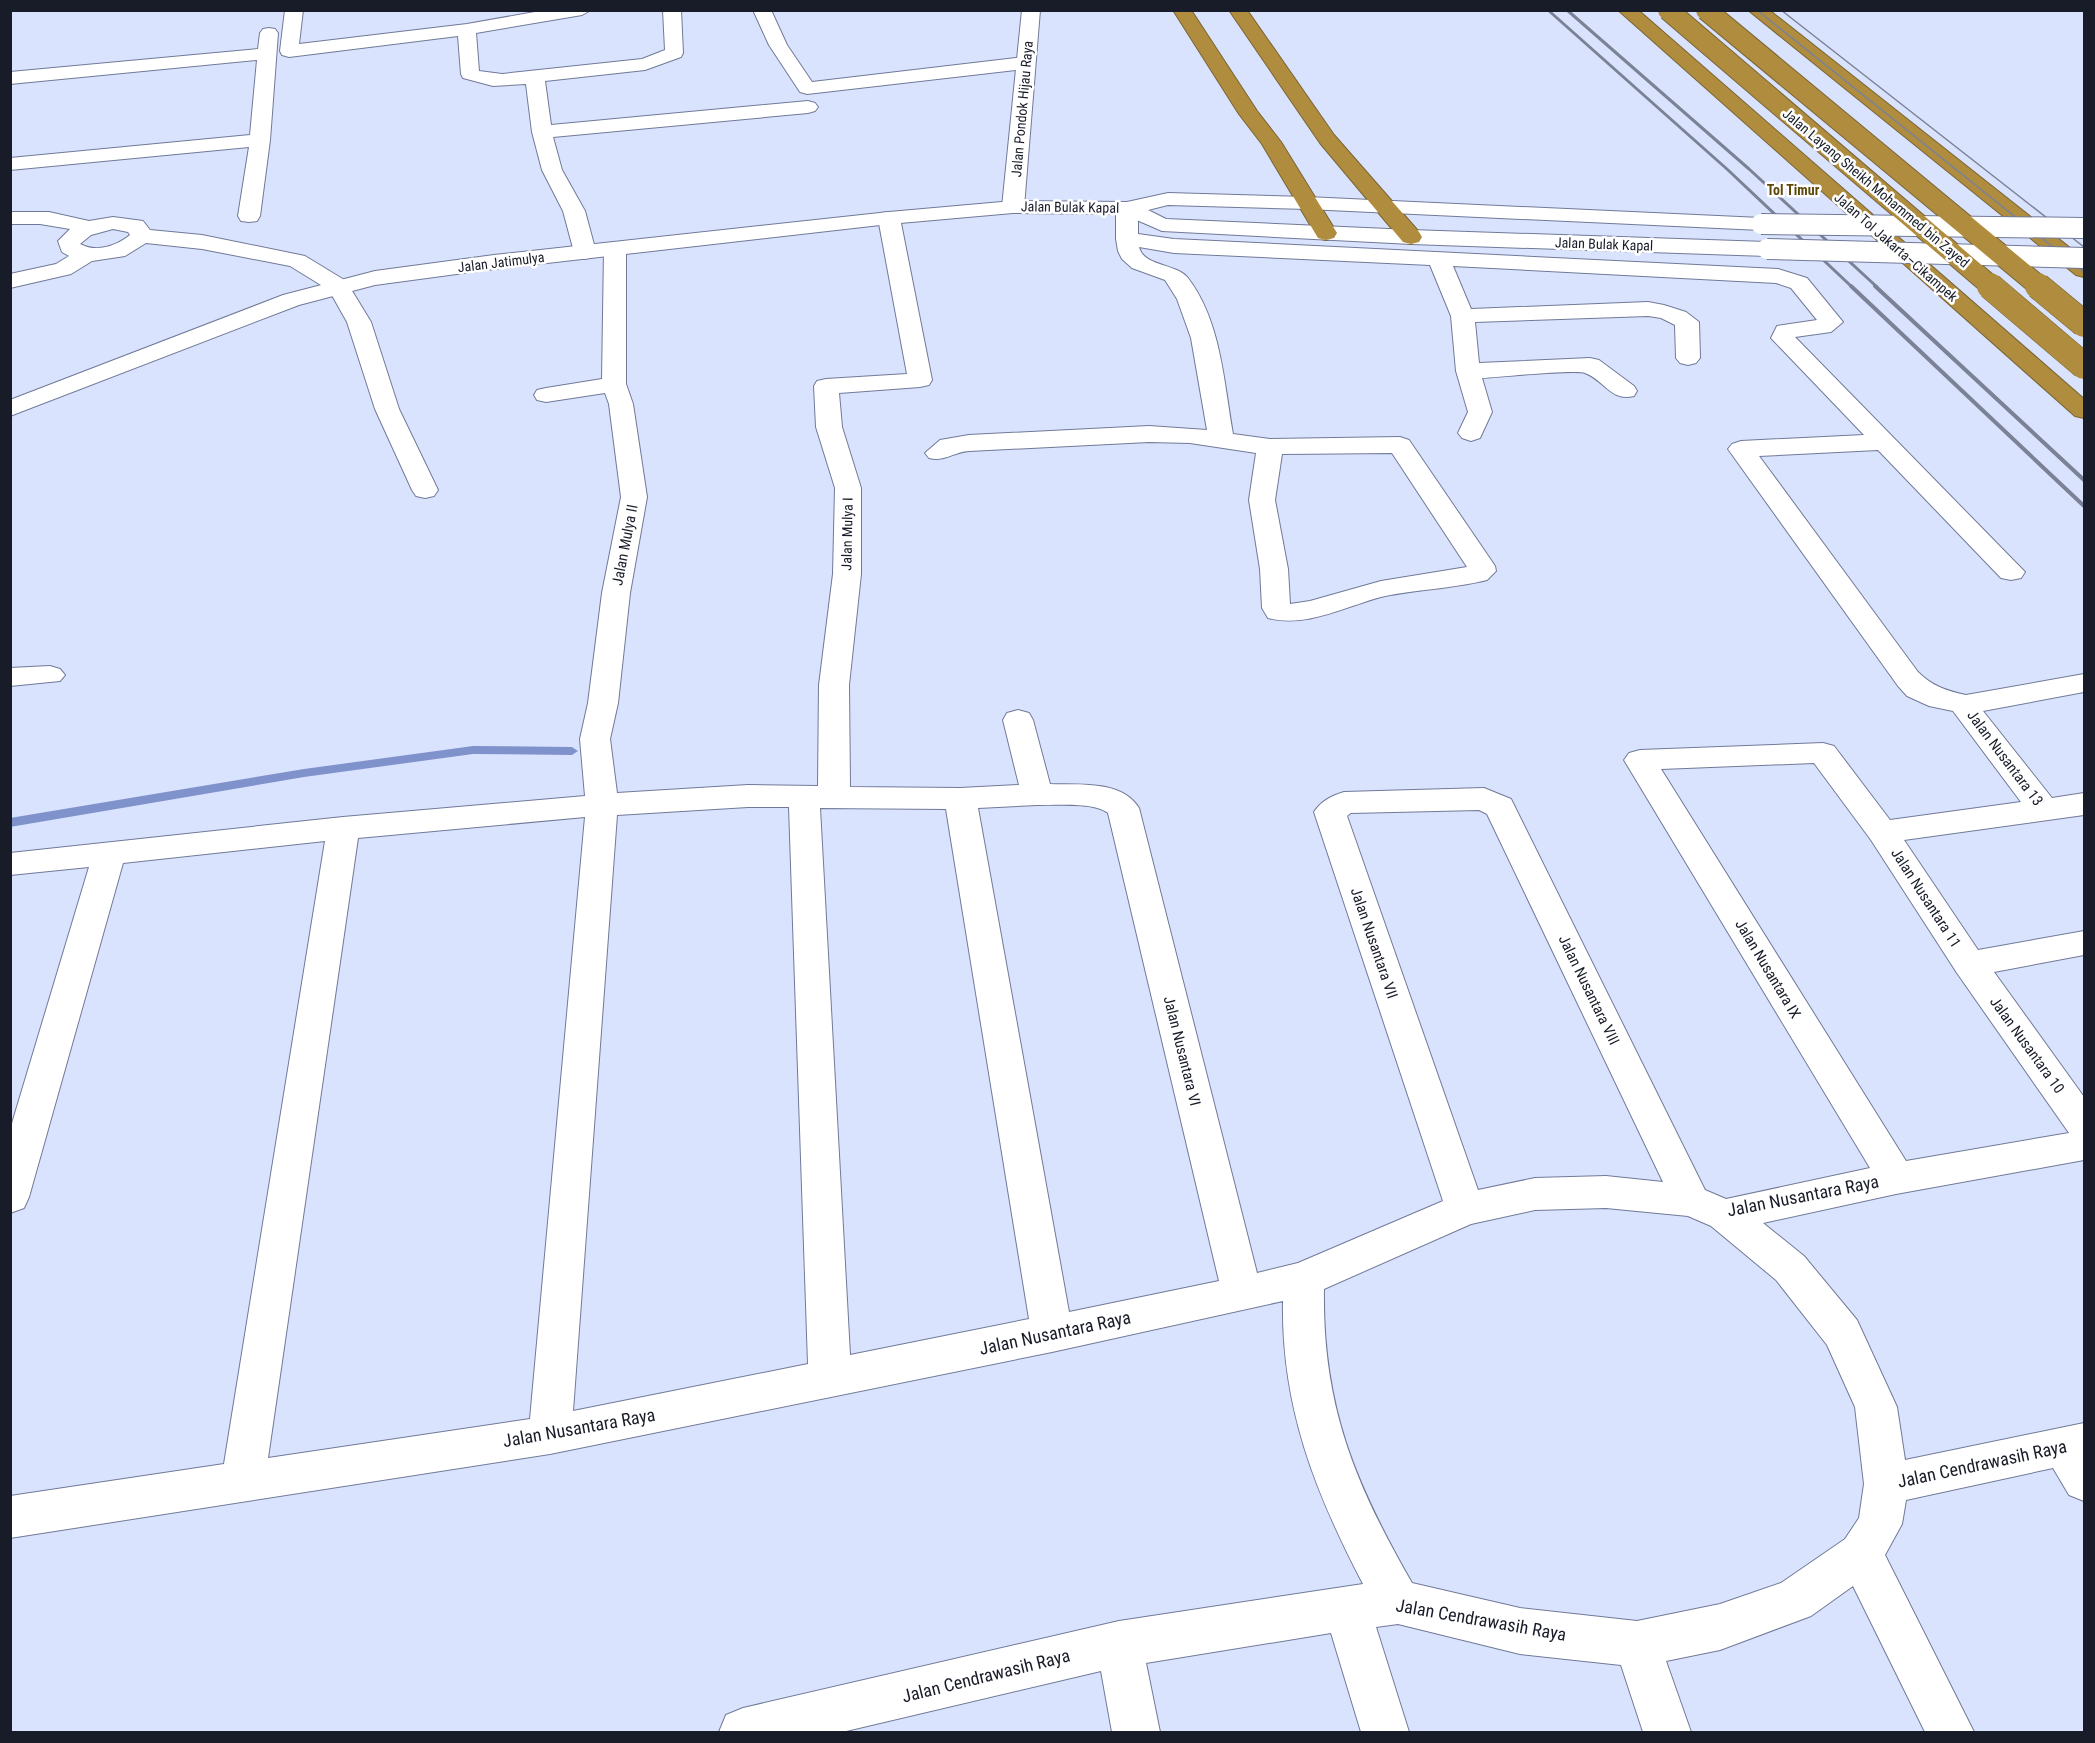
<svg xmlns="http://www.w3.org/2000/svg" width="2095" height="1743" viewBox="0 0 2095 1743" font-family="'Roboto Condensed',sans-serif">
<style>
.lines{fill:none;stroke-linecap:round;stroke-linejoin:round}
.stream{fill:#8092cb;fill-rule:evenodd}
.minor-casing{stroke:#707a98;stroke-width:2}
.tertiary-casing{stroke:#707a98;stroke-width:2}
.secondary-casing{stroke:#707a98;stroke-width:2}
.motorway-casing{stroke:#7a6536;stroke-width:2}
.minor{fill:#fff;fill-rule:evenodd}
.tertiary{fill:#fff;fill-rule:evenodd}
.secondary{fill:#fff;fill-rule:evenodd}
.motorway{fill:#af8c3e;fill-rule:evenodd}
.tram{stroke:#7c8296;stroke-width:1.5}
.rail-far1{stroke:#7c8296;stroke-width:3}
.rail{stroke:#7c8296;stroke-width:4}
.secondary-bridge-casing{stroke:#707a98;stroke-width:22;stroke-linecap:butt}
.motorway-bridge-far1-casing{stroke:#7a6536;stroke-width:22;stroke-linecap:butt}
.motorway-bridge-casing{stroke:#7a6536;stroke-width:27;stroke-linecap:butt}
.secondary-bridge{stroke:#fff;stroke-width:20}
.motorway-bridge-far1{stroke:#af8c3e;stroke-width:20}
.motorway-bridge{stroke:#af8c3e;stroke-width:26}
.labels{text-anchor:middle;stroke-width:5;stroke-linejoin:round;paint-order:stroke}
.far-street-label{font-size:14px;fill:#181c28;stroke:#fff}
.far-neighbourhood-label{font-size:14px;font-weight:bold;fill:#5f4709;stroke:#fff}
.street-label{font-size:15px;fill:#181c28;stroke:#fff}
.near-street-label{font-size:18px;fill:#181c28;stroke:#fff}
</style>
<rect width="100%" height="100%" fill="#dae3fe"/>
<g class="lines">
<!-- stream -->
<path class="stream" d="M473 746 572 747 578 751 572 755 473 754 304 777 10 827V818L304 769Z"/>
<defs>
<path id="minor" d="M285 10H303L299 44 467 24 546 10H591L582 15 476 33 479 71 502 74 642 59 665 50 663 10H681L683 53 681 57 645 70 545 81 551 125 808 101 815 103 818 107 815 111 808 113 553 137 562 170 585 211 596 252 593 257 585 259 577 257 574 252 563 211 542 170 532 132 526 84 493 86 463 78 461 74 458 36 289 57 282 55 280 51Z
M753 10H771L787 45 812 82 1025 57 1032 59 1034 63 1032 67 1025 69 807 94 800 92 769 45Z
M269 28 275 29 278 33 270 140 260 216 257 221 249 222 241 221 238 216 249 147 10 170V158L250 135 257 60 10 84V72L258 49 260 33 263 29Z
M1127 202 1135 203 1138 208V234L1174 239 1778 269 1807 278 1843 322 1831 332 1795 337 2025 572 2021 578 2011 580 2001 578 1878 450 1759 456 1918 672C1932 686 1947 691 1966 695L2084 674V692L1983 711 2052 798 2084 793V815L1904 840 1978 950 2084 931V955L1994 972 2084 1097V1160L1896 1194 1763 1223 1804 1256 1857 1320 1897 1407 1905 1460 2084 1423V1501L2069 1495 2053 1468 1906 1500 1902 1524 1885 1555 1974 1732H1925L1853 1586 1811 1616 1720 1650 1666 1661 1691 1732H1643L1621 1665 1520 1654 1398 1624 1376 1627 1409 1732H1361L1331 1633 1146 1663 1160 1732H1112L1101 1671 842 1732H719L726 1715 743 1708 1119 1621 1363 1584C1315 1492 1281 1406 1283 1301L1052 1352 550 1454 10 1538V1496L224 1464 325 841 123 863 29 1197 24 1208 10 1213V1130L89 867 10 875V853L343 817 585 796 580 739 588 703 602 593 621 497 609 404 605 393 546 402 537 400 534 395 537 390 546 388 602 379 604 249 607 244 615 242 623 244 626 249V384L633 404 647 497 630 593 618 703 610 739 617 793 748 785 818 786 819 685 833 574 835 488 816 427 814 386 817 381 826 379 907 374 878 218 881 213 889 212 897 213 900 218 932 380 929 385 920 387 839 393 842 427 861 488V574L849 685 850 787 960 788 1019 785 1003 720 1007 713 1018 710 1029 713 1033 720 1050 784C1079 785 1122 780 1139 808L1257 1273 1298 1263 1443 1201 1314 812C1321 801 1331 796 1344 792L1484 788 1511 799 1705 1190 1726 1199 1870 1168 1624 760 1629 753 1640 750 1823 743 1834 746 1890 820 2021 802 1953 711 1929 706 1907 696 1898 686 1728 449 1732 444 1741 441 1864 435 1771 338 1777 326 1817 320 1791 288 1776 283 1453 266 1471 309 1648 302 1664 305 1686 312 1699 322 1700 358 1696 363 1688 365 1680 363 1676 358 1675 325 1661 318 1648 316 1475 322 1479 363 1590 358 1599 360 1634 386 1637 391 1634 396C1611 402 1604 380 1585 373 1576 369 1498 377 1482 378L1492 412 1480 438 1471 441 1462 438 1458 433 1468 412 1456 371 1451 316 1430 265 1174 253 1139 247C1144 267 1176 263 1188 278 1221 321 1224 383 1233 434L1270 439 1400 437 1409 440 1495 566 1496 571 1487 580C1452 589 1416 589 1381 597 1344 607 1306 628 1268 618L1262 608 1260 569 1249 500 1256 453 1190 443 1149 442 969 451C954 452 944 462 929 458L925 453 940 440 969 435 1149 426 1207 430 1191 338 1177 299 1165 280 1132 268 1122 259 1118 251 1116 239V208L1119 203ZM1392 453 1467 567 1381 581 1310 601 1290 604 1288 569 1275 500 1282 454ZM1814 763 1871 840 1957 973 2069 1133 1906 1161 1661 769ZM1037 805C1055 805 1095 802 1108 813L1219 1281 1069 1312 978 808ZM748 807H789L808 1364 573 1411 617 815ZM820 808 946 809 1029 1319 850 1355ZM1479 810 1487 814 1663 1182 1606 1176 1535 1178 1478 1190 1347 816 1351 813ZM585 817 530 1419 268 1458 358 838ZM1606 1208 1688 1216 1711 1226 1776 1280 1827 1345 1855 1407 1864 1484 1859 1518 1845 1539 1781 1583 1720 1604 1637 1621 1520 1608 1412 1583C1355 1484 1322 1405 1324 1289L1471 1224 1535 1210Z
M10 212H49L89 221 113 217 143 221 150 230 202 235 305 256 346 281 371 322 399 409 438 490 434 496 425 498 416 496 412 490 375 409 347 322 329 290 290 266 202 249 146 243 125 256 92 261 71 274 10 288V274L56 264 69 256 62 252 58 241 70 229 40 224H10ZM113 229 128 232 130 235C116 246 97 253 80 244L91 235Z
M50 666 60 669 65 675 60 681 10 686V668Z"/>
<path id="tertiary" d="M1022 10H1040L1024 207 1021 212 1013 213 1005 212 1002 207Z"/>
<path id="secondary" d="M1168 193 1307 197 1761 218 1769 219 1772 224 1769 229 1761 230 1307 209 1168 205 1148 210 1166 219 1411 230 1767 242 1775 244 1778 249 1775 254 1767 256 1411 244 1162 231 1123 214 1013 213 889 224 494 269 375 285 299 305 10 416V400L283 295 375 271 494 255 889 212 1013 201 1127 202Z"/>
<path id="motorway" d="M1173 10H1191L1257 111 1281 142 1337 233 1334 238 1326 240 1318 238 1262 144 1239 114Z
M1229 10H1247L1334 135 1419 232 1422 237 1419 242 1411 244 1403 242 1320 143Z
M1618 10H1638L2084 399V418L2075 416Z
M1748 10H1769L2084 259V277L2076 275Z"/>
</defs>
<!-- minor casing -->
<use href="#minor" class="minor-casing"/>
<!-- tertiary casing -->
<use href="#tertiary" class="tertiary-casing"/>
<!-- secondary casing -->
<use href="#secondary" class="secondary-casing"/>
<!-- motorway casing -->
<use href="#motorway" class="motorway-casing"/>
<!-- minor -->
<use href="#minor" class="minor"/>
<!-- tertiary -->
<use href="#tertiary" class="tertiary"/>
<!-- secondary -->
<use href="#secondary" class="secondary"/>
<!-- motorway -->
<use href="#motorway" class="motorway"/>
<!-- tram -->
<path class="tram" d="M1757 10 2084 272
M1781 10 2084 247"/>
<!-- rail-far1 -->
<path class="rail-far1" d="M1548 10 1728 170 1852 287
M1567 10 1749 169 1877 287"/>
<!-- rail -->
<path class="rail" d="M1851 286 2084 506
M1875 286 2084 480"/>
<defs>
<path id="secondary-bridge" d="M1761 224 2084 228
M1767 249 2084 258"/>
<path id="motorway-bridge-far1" d="M1668 10 1992 287
M1706 10 2040 287"/>
<path id="motorway-bridge" d="M1990 286 2084 366
M2038 286 2084 324"/>
</defs>
<!-- secondary-bridge casing -->
<use href="#secondary-bridge" class="secondary-bridge-casing"/>
<!-- motorway-bridge-far1 casing -->
<use href="#motorway-bridge-far1" class="motorway-bridge-far1-casing"/>
<!-- motorway-bridge casing -->
<use href="#motorway-bridge" class="motorway-bridge-casing"/>
<!-- secondary-bridge -->
<use href="#secondary-bridge" class="secondary-bridge"/>
<!-- motorway-bridge-far1 -->
<use href="#motorway-bridge-far1" class="motorway-bridge-far1"/>
<!-- motorway-bridge -->
<use href="#motorway-bridge" class="motorway-bridge"/>
</g>
<g class="labels">
<!-- far-street labels -->
<g class="far-street-label">
<text transform="translate(1022 109) rotate(-85)" y="5">Jalan Pondok Hijau Raya</text>
<text transform="translate(1876 188) rotate(40)" y="5">Jalan Layang Sheikh Mohammed bin Zayed</text>
<text transform="translate(1070 207) rotate(1)" y="5">Jalan Bulak Kapal</text>
<text transform="translate(1604 244) rotate(2)" y="5">Jalan Bulak Kapal</text>
<text transform="translate(1896 247) rotate(41)" y="5">Jalan Tol Jakarta–Cikampek</text>
<text transform="translate(501 262) rotate(-7)" y="5">Jalan Jatimulya</text>
<text transform="translate(847 534) rotate(-89)" y="5">Jalan Mulya I</text>
</g>
<!-- far-neighbourhood labels -->
<g class="far-neighbourhood-label">
<text x="1793" y="195">Tol Timur</text>
</g>
<!-- street labels -->
<g class="street-label">
<text transform="translate(625 545) rotate(-79)" y="5">Jalan Mulya II</text>
<text transform="translate(2005 758) rotate(53)" y="5">Jalan Nusantara 13</text>
<text transform="translate(1926 898) rotate(57)" y="5">Jalan Nusantara 11</text>
<text transform="translate(1374 943) rotate(71)" y="5">Jalan Nusantara VII</text>
<text transform="translate(1768 969) rotate(59)" y="5">Jalan Nusantara IX</text>
<text transform="translate(1589 990) rotate(64)" y="5">Jalan Nusantara VIII</text>
<text transform="translate(2027 1045) rotate(54)" y="5">Jalan Nusantara 10</text>
<text transform="translate(1182 1051) rotate(76)" y="5">Jalan Nusantara VI</text>
</g>
<!-- near-street labels -->
<g class="near-street-label">
<text transform="translate(1803 1196) rotate(-11)" y="6">Jalan Nusantara Raya</text>
<text transform="translate(1055 1333) rotate(-12)" y="6">Jalan Nusantara Raya</text>
<text transform="translate(579 1428) rotate(-10)" y="6">Jalan Nusantara Raya</text>
<text transform="translate(1982 1464) rotate(-12)" y="6">Jalan Cendrawasih Raya</text>
<text transform="translate(1481 1620) rotate(10)" y="6">Jalan Cendrawasih Raya</text>
<text transform="translate(986 1676) rotate(-14)" y="6">Jalan Cendrawasih Raya</text>
</g>
</g>
<!-- border -->
<rect width="2095" height="1743" fill="none" stroke="#181c28" stroke-width="24"/>
</svg>
